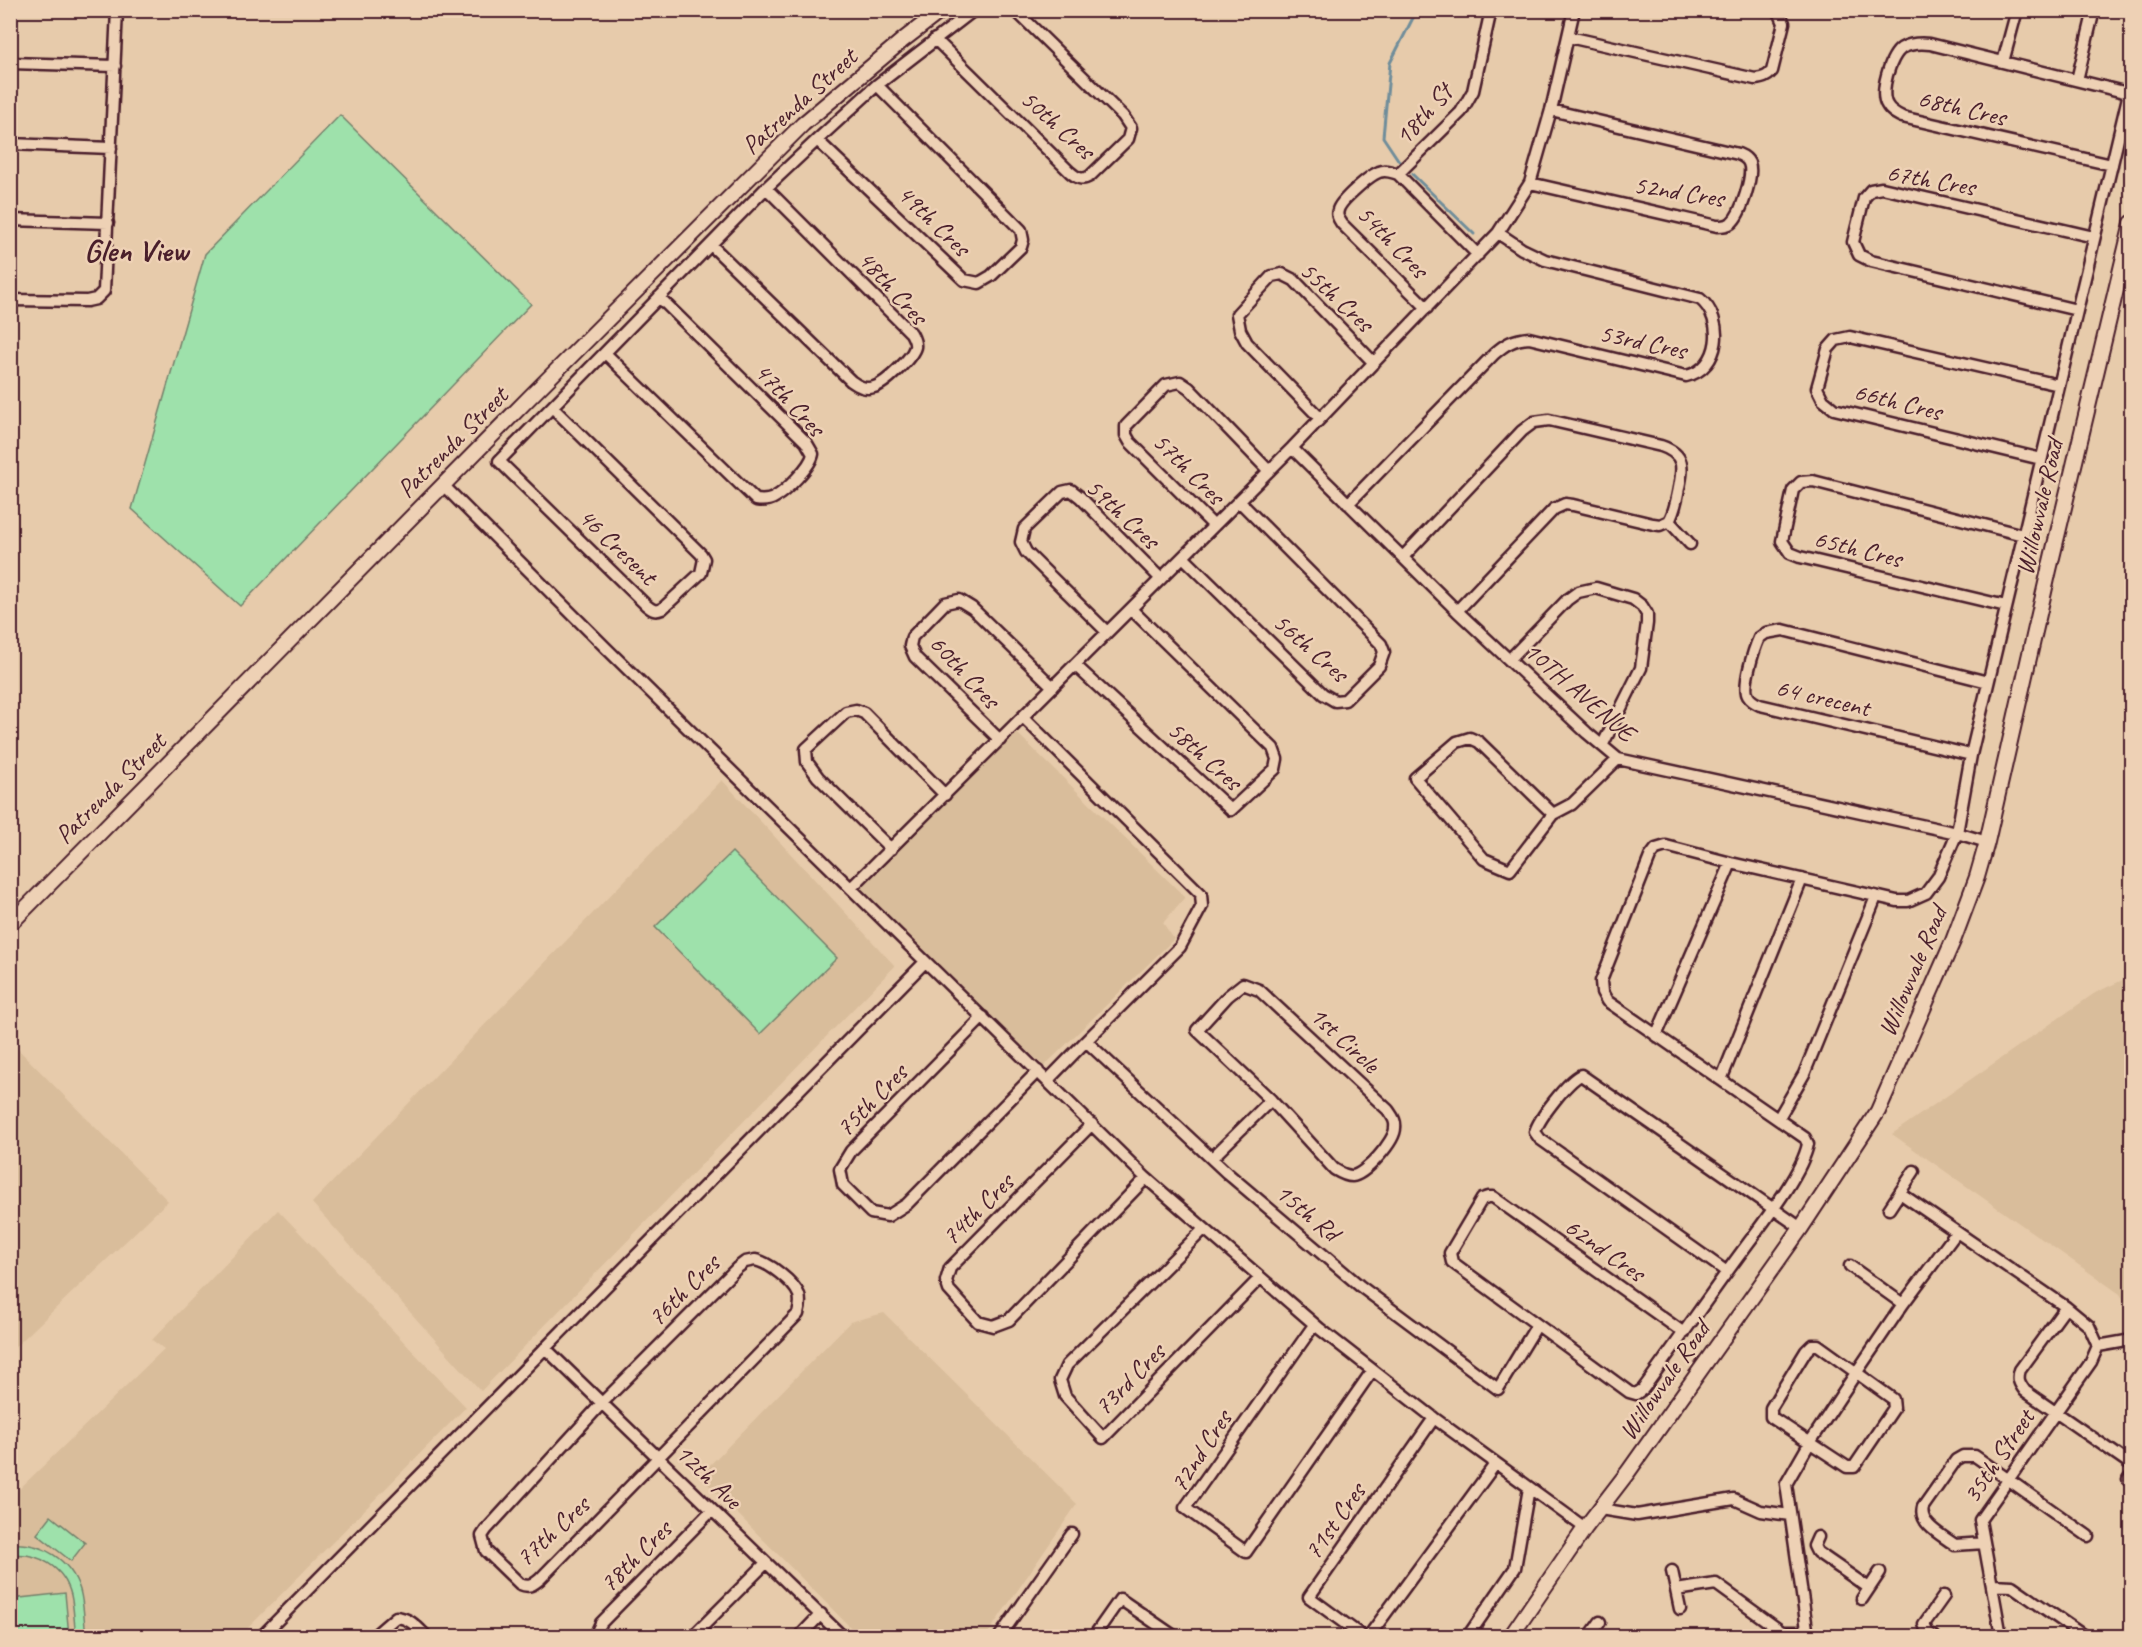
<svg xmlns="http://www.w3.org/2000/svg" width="2142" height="1647" viewBox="0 0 2142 1647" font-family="Caveat,sans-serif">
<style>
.built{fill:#d9bd9b}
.green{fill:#9ee1ab;stroke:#74806b;stroke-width:1.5}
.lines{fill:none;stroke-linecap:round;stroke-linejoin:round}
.stream{stroke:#6f8d9a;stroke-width:3}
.minor-casing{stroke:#4a1f2b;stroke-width:15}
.tertiary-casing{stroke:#4a1f2b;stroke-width:18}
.minor{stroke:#eed1b5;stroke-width:10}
.tertiary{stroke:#eed1b5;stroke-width:14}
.labels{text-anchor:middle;stroke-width:5;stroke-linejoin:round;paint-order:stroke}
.street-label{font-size:26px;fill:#4a1f2b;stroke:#eed1b5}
.district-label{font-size:32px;font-weight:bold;fill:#4a1f2b;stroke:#eed1b5}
</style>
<rect width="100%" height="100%" fill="#e7cbab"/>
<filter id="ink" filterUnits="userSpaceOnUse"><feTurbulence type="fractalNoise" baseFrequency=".0167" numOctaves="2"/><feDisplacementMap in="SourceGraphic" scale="12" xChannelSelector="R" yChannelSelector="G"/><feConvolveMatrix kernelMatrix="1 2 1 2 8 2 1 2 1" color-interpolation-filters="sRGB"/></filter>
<g filter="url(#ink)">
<!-- built -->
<path class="built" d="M1014 730 1185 897 1163 923 1174 939 1044 1066 915 947 857 887Z
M722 780 895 966 481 1391 312 1203Z
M2131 976V1313L2120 1294 1892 1134 2095 993Z
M11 1042 168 1201 11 1351Z
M278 1210 466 1407 240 1636H11V1497L164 1349 152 1340Z
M884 1313 1077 1504 986 1636H859L705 1481 711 1475 706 1469 850 1322Z"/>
<!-- green -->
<path class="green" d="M340 115 531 304 240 606 132 509 205 254Z
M732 852 837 958 760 1034 655 927Z
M51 1516 85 1543 71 1561 37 1534Z
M11 1544C41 1541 71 1560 80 1590 84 1604 84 1621 86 1636H76C74 1623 74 1608 71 1595 64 1567 38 1552 11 1555Z
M65 1593 69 1636H11V1599Z"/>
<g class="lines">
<!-- stream -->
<path class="stream" d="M1399 161 1383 137 1390 63 1417 10
M1412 174 1474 234"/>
<defs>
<path id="minor" d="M1569 37 1755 79C1763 78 1767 77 1772 71L1784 23 1780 14 1776 10
M935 39 1070 172C1077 178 1082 181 1090 176L1128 139 1131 128 1123 116 1015 10
M2003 62 2017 10
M10 63 115 66
M2077 80 2094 10
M817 140 964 280 979 283 991 276 1021 247 1023 240 1021 230 877 85
M10 144 111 148
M2112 165 1902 117C1896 114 1890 111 1887 105 1879 93 1890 56 1902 48 1911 43 1921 43 1930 44L2132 94
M1398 174 1461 112 1473 91 1491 10
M1530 183 1717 226C1722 226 1727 226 1731 223 1741 215 1754 175 1749 163 1747 158 1743 156 1738 154L1551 110
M10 220 108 223
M711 245 851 381C858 386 865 390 874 387 885 384 912 358 915 347 916 342 913 337 911 333L766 188
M10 300 87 301 96 299 104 291 117 10
M1427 308 1342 224C1339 219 1336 216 1338 210 1340 201 1370 175 1379 172 1386 169 1391 172 1398 174L1478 255
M2077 310 1871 261 1859 255 1853 242 1864 198 1871 190 1882 188 2094 237
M605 353 756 500C763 501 769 501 775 497 786 491 811 466 813 454L806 442 659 297
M552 407 701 554 704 559 701 573 662 609C655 612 652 610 646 605L499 461 766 188 817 140 877 85 974 10
M1320 418 1247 343 1240 330 1237 314 1272 276 1282 274 1294 280 1374 363
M1292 448 1457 611 1587 733 1618 759 1957 833 1987 842
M2041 459 1834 409 1823 400 1817 388 1828 349 1836 340 1850 337 2059 385
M443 485 606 648 1146 1178 1320 1329 1434 1418 1585 1528
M1348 504 1494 354C1505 344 1514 339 1529 338L1686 376C1721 369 1725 319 1700 299L1545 260 1522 249 1498 233
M1669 521 1690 544
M1214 526 1130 442 1126 435V426L1166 385 1180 382 1189 388 1269 471
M1183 557 1323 694 1335 701 1345 700 1379 666 1384 652 1381 644 1239 501
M1403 557 1522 431 1534 422 1549 420 1661 446C1688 455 1682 471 1678 493 1676 503 1674 513 1669 521L1660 525 1653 524 1573 505 1565 504 1554 509 1457 611
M2006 606 1800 557 1790 553 1782 541 1793 490 1801 482 1813 481 2023 535
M1107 632 1026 552 1021 542 1024 529 1062 492 1071 490 1080 497 1161 579
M1509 660 1567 600 1578 592 1596 588 1633 599 1642 606 1647 614V623L1641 668 1603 744
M1075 665 1231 810 1275 769 1277 759 1273 748 1131 609
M1023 717 1201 894 1202 906 1180 947 1086 1041
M1470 738 1479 742 1553 814 1510 870 1484 859 1415 778 1457 742Z
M1000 740 915 657 910 646 912 637 945 603 959 600 972 608 1053 687
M1971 755 1760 705C1755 703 1751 701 1748 696 1742 686 1754 649 1759 638L1766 633 1783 630 1988 682
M1553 814 1572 804 1618 759
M891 849 818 777 807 762 806 749 846 712 856 710 864 713 945 795
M851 888 1292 448 1498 233 1530 183 1551 110 1574 10
M1243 984 1259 990 1388 1110C1392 1116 1396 1120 1395 1128 1395 1141 1365 1175 1352 1176 1345 1176 1339 1172 1334 1169L1271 1100 1197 1030 1228 996Z
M983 1017 851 1151 840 1169 843 1185 871 1213 888 1216 907 1204 1038 1071
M1656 1036 1731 863
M1048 1080 1086 1041 1227 1173 1360 1286 1498 1389 1537 1325
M1721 1080 1802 879
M1778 1119 1804 1074 1876 897
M1092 1124 950 1268 946 1281 949 1290 978 1322 993 1326 1009 1320 1146 1178
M1212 1158 1271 1100
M1900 1193 2066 1307 2089 1326 2098 1346
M1889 1209 1914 1171
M1204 1229 1067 1365 1060 1380 1065 1396 1103 1438 1260 1278
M755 1260C768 1262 794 1282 799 1295 801 1302 800 1307 798 1314L540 1579C533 1585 529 1588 520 1584L486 1551 482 1536 486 1530 603 1402 737 1268 745 1262Z
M1850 1266 1903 1304
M1727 1272 1540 1139 1535 1132C1539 1118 1568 1081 1581 1075L1801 1228
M2066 1307 2020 1370C2017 1379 2019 1383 2025 1391L2132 1465
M1314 1325 1185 1508 1246 1552 1372 1371
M1684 1333 1493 1197H1488L1482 1199 1450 1253 1452 1262 1629 1392 1636 1394 1643 1389C1677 1343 1709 1296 1743 1250 1762 1224 1802 1174 1808 1144L1805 1138 1607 1001 1602 992 1601 981 1650 857 1656 849 1666 846 1731 863 1897 901H1908L1926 893 1938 877 1957 833 1971 755 2129 93
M1812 1345H1818L1893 1399 1894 1408 1854 1467H1847L1771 1417V1408L1806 1351Z
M2098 1346 2132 1340
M545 1348 842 1636
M2128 1479 2132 1474
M1600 1509 1637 1515 1734 1499 1761 1511 1790 1515
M1818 1537 1814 1546 1817 1552 1869 1588
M1984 1543 1955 1545C1943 1536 1918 1524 1923 1507L1956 1460 1963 1456H1975L2088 1536
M1672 1571 1680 1609
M1992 1585 2012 1586 2084 1636
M1676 1590 1716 1584 1782 1632H1807
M1862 1599 1880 1572
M262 1636 925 962
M374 1636 396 1617C410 1618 417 1627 426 1636
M595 1636 601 1623 712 1510
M693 1636 766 1563
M800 1636 821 1614
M1000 1636 1072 1534
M1094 1636 1120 1599 1174 1636
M1362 1636 1309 1597 1434 1418
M1369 1636 1496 1463
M1468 1636 1515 1568 1529 1488
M1590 1636 1600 1622
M1808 1636 1786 1484 1809 1444 1852 1379 1903 1304 1956 1233
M1933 1636 1927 1632 1924 1624 1944 1596
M2001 1636 1980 1520 2091 1362 2098 1346"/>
<path id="tertiary" d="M10 924 529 398 803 124 903 40 942 10
M1511 1636 1585 1528 1628 1472 1801 1228 1878 1111 1953 941 1977 877 1987 842 2049 570 2132 223"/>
</defs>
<!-- minor casing -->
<use href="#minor" class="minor-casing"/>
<!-- tertiary casing -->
<use href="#tertiary" class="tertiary-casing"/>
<!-- minor -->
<use href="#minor" class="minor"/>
<!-- tertiary -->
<use href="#tertiary" class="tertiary"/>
</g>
</g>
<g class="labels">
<!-- street labels -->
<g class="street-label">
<text transform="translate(799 101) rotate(-42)" y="9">Patrenda Street</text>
<text transform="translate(1962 107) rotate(13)" y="9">68th Cres</text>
<text transform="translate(1423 114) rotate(-48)" y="9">18th St</text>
<text transform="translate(1058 124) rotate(42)" y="9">50th Cres</text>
<text transform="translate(1931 179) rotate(10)" y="9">67th Cres</text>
<text transform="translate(1679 191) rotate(9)" y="9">52nd Cres</text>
<text transform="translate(934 220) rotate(44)" y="9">49th Cres</text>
<text transform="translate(1393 241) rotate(46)" y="9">54th Cres</text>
<text transform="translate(893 287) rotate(48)" y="9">48th Cres</text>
<text transform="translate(1337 296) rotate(43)" y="9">55th Cres</text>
<text transform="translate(1643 341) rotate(12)" y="9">53rd Cres</text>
<text transform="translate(790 399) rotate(47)" y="9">47th Cres</text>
<text transform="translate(1898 401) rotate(14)" y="9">66th Cres</text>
<text transform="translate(452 442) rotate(-45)" y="9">Patrenda Street</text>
<text transform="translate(1189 468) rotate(45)" y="9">57th Cres</text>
<text transform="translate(2039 507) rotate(-77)" y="9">Willowvale Road</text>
<text transform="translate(1123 513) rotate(43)" y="9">59th Cres</text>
<text transform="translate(618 546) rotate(44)" y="9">46 Cresent</text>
<text transform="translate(1858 548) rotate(14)" y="9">65th Cres</text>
<text transform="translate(1311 647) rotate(41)" y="9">56th Cres</text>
<text transform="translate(965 671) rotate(47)" y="9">60th Cres</text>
<text transform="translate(1580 691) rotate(41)" y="9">10TH AVENUE</text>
<text transform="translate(1823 697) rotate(13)" y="9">64 crecent</text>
<text transform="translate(1205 755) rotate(42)" y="9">58th Cres</text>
<text transform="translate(110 788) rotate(-45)" y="9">Patrenda Street</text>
<text transform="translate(1912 971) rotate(-67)" y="9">Willowvale Road</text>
<text transform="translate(1345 1039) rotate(43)" y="9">1st Circle</text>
<text transform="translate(871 1100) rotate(-46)" y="9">75th Cres</text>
<text transform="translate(977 1209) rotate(-45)" y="9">74th Cres</text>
<text transform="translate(1308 1212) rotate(40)" y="9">15th Rd</text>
<text transform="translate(1605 1249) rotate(35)" y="9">62nd Cres</text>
<text transform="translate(683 1290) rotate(-45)" y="9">76th Cres</text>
<text transform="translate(1129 1379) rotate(-46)" y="9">73rd Cres</text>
<text transform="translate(1664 1380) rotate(-55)" y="9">Willowvale Road</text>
<text transform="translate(1200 1451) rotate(-57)" y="9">72nd Cres</text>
<text transform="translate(1998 1456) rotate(-56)" y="9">35th Street</text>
<text transform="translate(709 1476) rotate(44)" y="9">12th Ave</text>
<text transform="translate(1334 1521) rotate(-55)" y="9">71st Cres</text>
<text transform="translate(552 1531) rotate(-43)" y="9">77th Cres</text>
<text transform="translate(635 1556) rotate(-45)" y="9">78th Cres</text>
</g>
<!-- district labels -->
<g class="district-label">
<text x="136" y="261">Glen View</text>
</g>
</g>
<!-- margin -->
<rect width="2142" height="1647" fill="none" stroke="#eed1b5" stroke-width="36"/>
<rect x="18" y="18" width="2106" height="1611" fill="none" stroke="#4a1f2b" stroke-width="2" filter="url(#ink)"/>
</svg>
